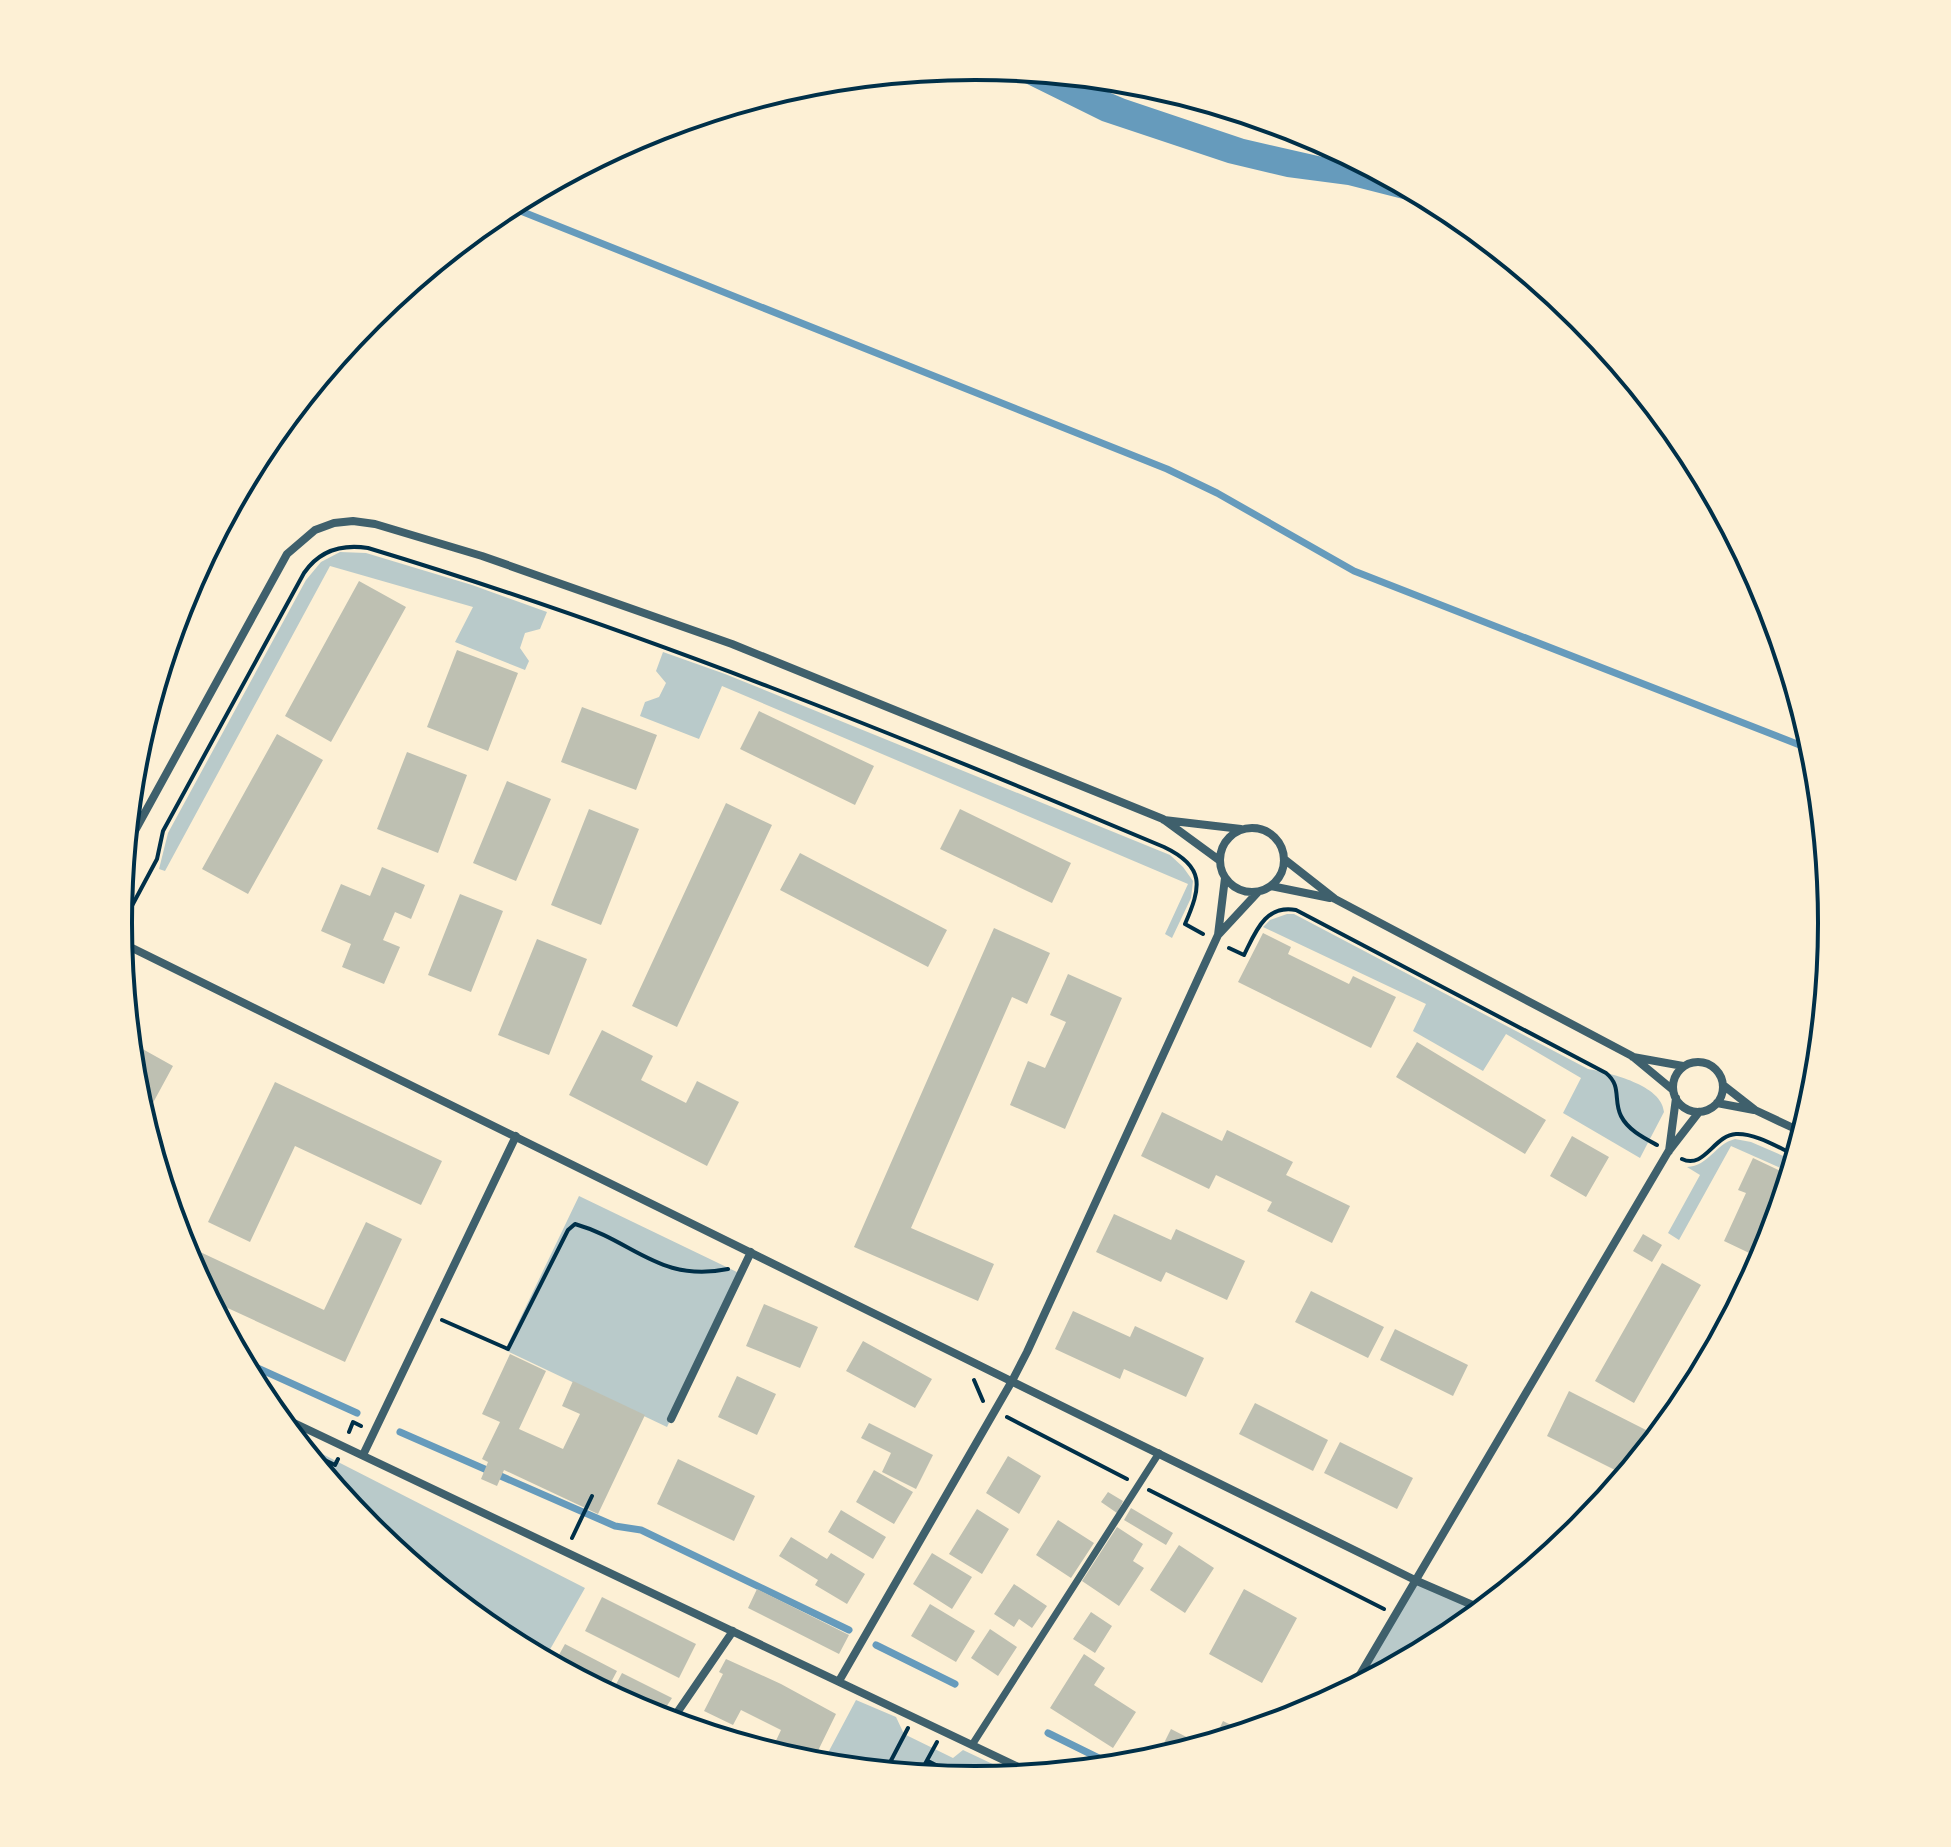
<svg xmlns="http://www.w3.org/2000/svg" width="1951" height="1847" viewBox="0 0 1951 1847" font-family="'Fira Sans',sans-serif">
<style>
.green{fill:#b9caca}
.water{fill:#669bbc}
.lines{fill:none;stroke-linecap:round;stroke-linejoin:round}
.stream{stroke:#669bbc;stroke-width:7}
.building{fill:#bec0b2}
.path{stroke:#003049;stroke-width:4}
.pedestrian{stroke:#3f606c;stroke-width:7}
.minor{stroke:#3f606c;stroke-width:8}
.rim{fill:none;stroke:#003049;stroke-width:4}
</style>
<rect width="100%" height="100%" fill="#fdf0d5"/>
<!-- green -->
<path class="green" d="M340 552 366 553 472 585 547 612 540 629 525 633 520 648 529 661 525 670 455 642 473 607 330 566 165 871 159 869 168 833 306 580 321 562Z
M663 652 725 674 1170 855 1183 867 1193 881 1191 898 1172 938 1165 934 1188 884 722 686 699 739 640 716 645 702 659 697 666 683 656 671Z
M1287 914H1294L1588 1069C1610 1073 1662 1085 1664 1112L1640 1158 1563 1113 1581 1078 1506 1034 1483 1071 1413 1031 1426 1004 1263 927 1270 920Z
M1735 1139 1751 1142 1795 1161 1792 1173 1731 1146 1679 1240 1668 1233 1700 1175 1687 1167C1709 1166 1715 1144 1735 1139Z
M579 1196 741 1274 667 1427 505 1350Z
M295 1440 585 1588 544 1660 499 1636 369 1530Z
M1416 1583 1482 1612 1452 1637 1352 1690Z
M856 1700 896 1717 904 1734 953 1758 963 1750 1020 1777 975 1781 821 1766Z"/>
<!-- water -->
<path class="water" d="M995 68 1068 75 1125 99 1244 139 1371 168 1454 212 1348 185 1287 177 1228 163 1102 121Z"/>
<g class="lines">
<!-- stream -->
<path class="stream" d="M508 206 1167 469 1217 493 1354 571 1815 751
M242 1361 357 1413
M400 1432 615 1526 641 1530 849 1630
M876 1645 955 1684
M1048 1733 1117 1767"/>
</g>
<!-- building -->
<path class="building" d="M359 581 406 607 331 742 285 716Z
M457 650 518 673 488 751 427 727Z
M582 707 657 735 636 790 561 762Z
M759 711 874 766 855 805 740 749Z
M277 734 323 760 248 894 202 869Z
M407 752 467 775 438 853 377 829Z
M507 781 551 799 516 881 473 863Z
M726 803 772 825 677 1027 632 1006Z
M589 809 639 829 601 925 551 905Z
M960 809 1071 863 1052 903 940 849Z
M800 853 947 930 928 967 780 890Z
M382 867 425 885 411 919 395 912 383 940 400 947 384 984 342 967 351 944 321 931 341 884 370 896Z
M460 894 503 911 471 992 428 975Z
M994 928 1050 953 1027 1004 1012 997 911 1228 994 1264 978 1301 854 1247Z
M1263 933 1291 947 1288 954 1349 984 1353 976 1396 997 1371 1048 1238 982Z
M537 939 587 959 549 1055 498 1035Z
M1068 974 1122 998 1065 1129 1010 1105 1028 1061 1045 1068 1066 1022 1050 1015Z
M602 1030 653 1056 641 1080 686 1103 697 1081 739 1102 707 1166 569 1095Z
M130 1042 173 1066 148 1112 140 1107 134 1090Z
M1417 1042 1546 1120 1525 1154 1396 1077Z
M275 1082 442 1161 421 1205 295 1146 250 1242 208 1222Z
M1162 1112 1222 1141 1227 1130 1293 1162 1286 1175 1350 1206 1332 1243 1267 1211 1272 1202 1216 1175 1209 1189 1141 1156Z
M1572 1136 1609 1157 1586 1197 1550 1176Z
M1753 1158 1791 1176 1764 1260 1724 1241 1746 1193 1738 1190Z
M1114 1214 1171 1240 1176 1229 1245 1261 1227 1300 1166 1272 1161 1282 1096 1252Z
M366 1222 402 1239 345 1362 208 1299 191 1266 198 1251 324 1310Z
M1643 1234 1662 1245 1652 1262 1633 1251Z
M1662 1263 1701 1285 1634 1403 1595 1381Z
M1311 1291 1384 1327 1368 1358 1295 1322Z
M1732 1296 1741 1301 1723 1335 1713 1330Z
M764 1304 818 1327 800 1368 746 1346Z
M1073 1311 1130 1337 1135 1326 1204 1358 1186 1397 1124 1369 1120 1379 1055 1349Z
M1395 1329 1468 1365 1453 1396 1380 1360Z
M863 1341 932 1379 915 1408 846 1371Z
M510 1354 546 1371 519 1429 563 1449 580 1414 562 1406 573 1381 645 1415 598 1514 504 1470 497 1486 481 1479 488 1462 482 1459 500 1422 482 1414Z
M737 1376 776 1394 757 1435 718 1417Z
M1569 1391 1648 1431 1625 1475 1547 1436Z
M1255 1403 1328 1440 1313 1471 1239 1434Z
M869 1423 933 1455 916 1489 882 1472 891 1453 861 1438Z
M1340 1442 1413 1478 1397 1509 1324 1473Z
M1008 1456 1041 1476 1019 1514 986 1493Z
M678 1459 755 1496 734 1541 657 1504Z
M874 1470 913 1492 894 1524 856 1502Z
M1108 1492 1123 1501 1117 1513 1101 1502Z
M1131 1508 1173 1533 1166 1545 1124 1520Z
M977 1509 1009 1529 982 1574 949 1554Z
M841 1510 886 1537 873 1559 828 1532Z
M1058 1520 1094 1543 1071 1578 1036 1555Z
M1117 1527 1143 1544 1133 1561 1144 1568 1119 1606 1082 1581Z
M791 1537 827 1559 831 1553 865 1574 847 1604 815 1585 818 1580 779 1556Z
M1179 1545 1214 1568 1185 1613 1150 1590Z
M932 1553 972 1577 952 1609 913 1584Z
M1014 1584 1047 1606 1032 1628 1019 1619 1014 1627 994 1614Z
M757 1589 849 1635 839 1654 748 1608Z
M1244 1589 1297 1618 1262 1683 1209 1654Z
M602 1597 696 1644 679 1678 585 1631Z
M930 1604 975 1631 956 1662 911 1636Z
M1091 1612 1112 1626 1095 1653 1073 1639Z
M990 1629 1017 1647 998 1676 971 1658Z
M565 1644 617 1671 608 1688 555 1662Z
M1084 1654 1105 1668 1094 1685 1136 1712 1113 1748 1050 1708Z
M726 1659 781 1684 836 1714 811 1765 773 1747 781 1730 741 1710 733 1725 704 1711 723 1674 719 1672Z
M622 1673 672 1698 661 1715 613 1690Z
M1223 1721 1247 1733 1212 1744Z
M1171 1729 1204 1746 1155 1761Z"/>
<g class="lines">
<!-- path -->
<path class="path" d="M119 930 157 859 163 831 304 573C319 551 342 544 368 548 639 630 903 737 1164 847 1206 867 1201 887 1185 924L1203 934
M1229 948 1244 955C1255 933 1265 904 1296 910L1606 1073C1622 1086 1613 1100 1621 1116 1628 1130 1644 1138 1657 1145
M1682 1159C1704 1170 1714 1135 1736 1134 1756 1133 1779 1148 1797 1156
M442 1320 508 1349 568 1230 575 1224C634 1241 659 1283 728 1269
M974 1380 983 1401
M1007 1417 1127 1479
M349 1432 353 1422 361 1426
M304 1450 335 1465 338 1459
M1149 1490 1384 1609
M572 1538 592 1496
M928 1761 965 1780
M885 1772 908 1728
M919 1775 937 1742"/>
<!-- pedestrian -->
<path class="pedestrian" d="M972 1745 1159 1453"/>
<!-- minor -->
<path class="minor" d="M1164 820 1241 829
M1220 860a32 32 0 1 1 64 0a32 32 0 1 1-64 0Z
M126 847 287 554 315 530 334 523 353 521 375 524 482 556 732 644 1163 819 1219 860
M1284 859 1335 899 1632 1056 1673 1090
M1271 886 1330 898
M1219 934 1258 892
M120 942 1417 1581 1484 1610
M1633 1057 1683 1066
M1673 1087a25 25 0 1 1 50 0a25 25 0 1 1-50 0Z
M1723 1085 1755 1110 1804 1133
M1717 1103 1754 1110
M1669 1151 1676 1098
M273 1413 1035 1775
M671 1419 751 1252
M363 1455 516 1136
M839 1681 1012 1381 1027 1352 1218 935 1225 878
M1351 1690 1668 1152 1699 1112
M670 1723 733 1631"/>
</g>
<!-- crop -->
<path d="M0 0H1951V1847H0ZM132 923a843 843 0 1 1 1686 0a843 843 0 1 1-1686 0Z" fill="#fdf0d5" fill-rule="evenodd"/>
<path class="rim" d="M132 923a843 843 0 1 1 1686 0a843 843 0 1 1-1686 0Z"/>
</svg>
